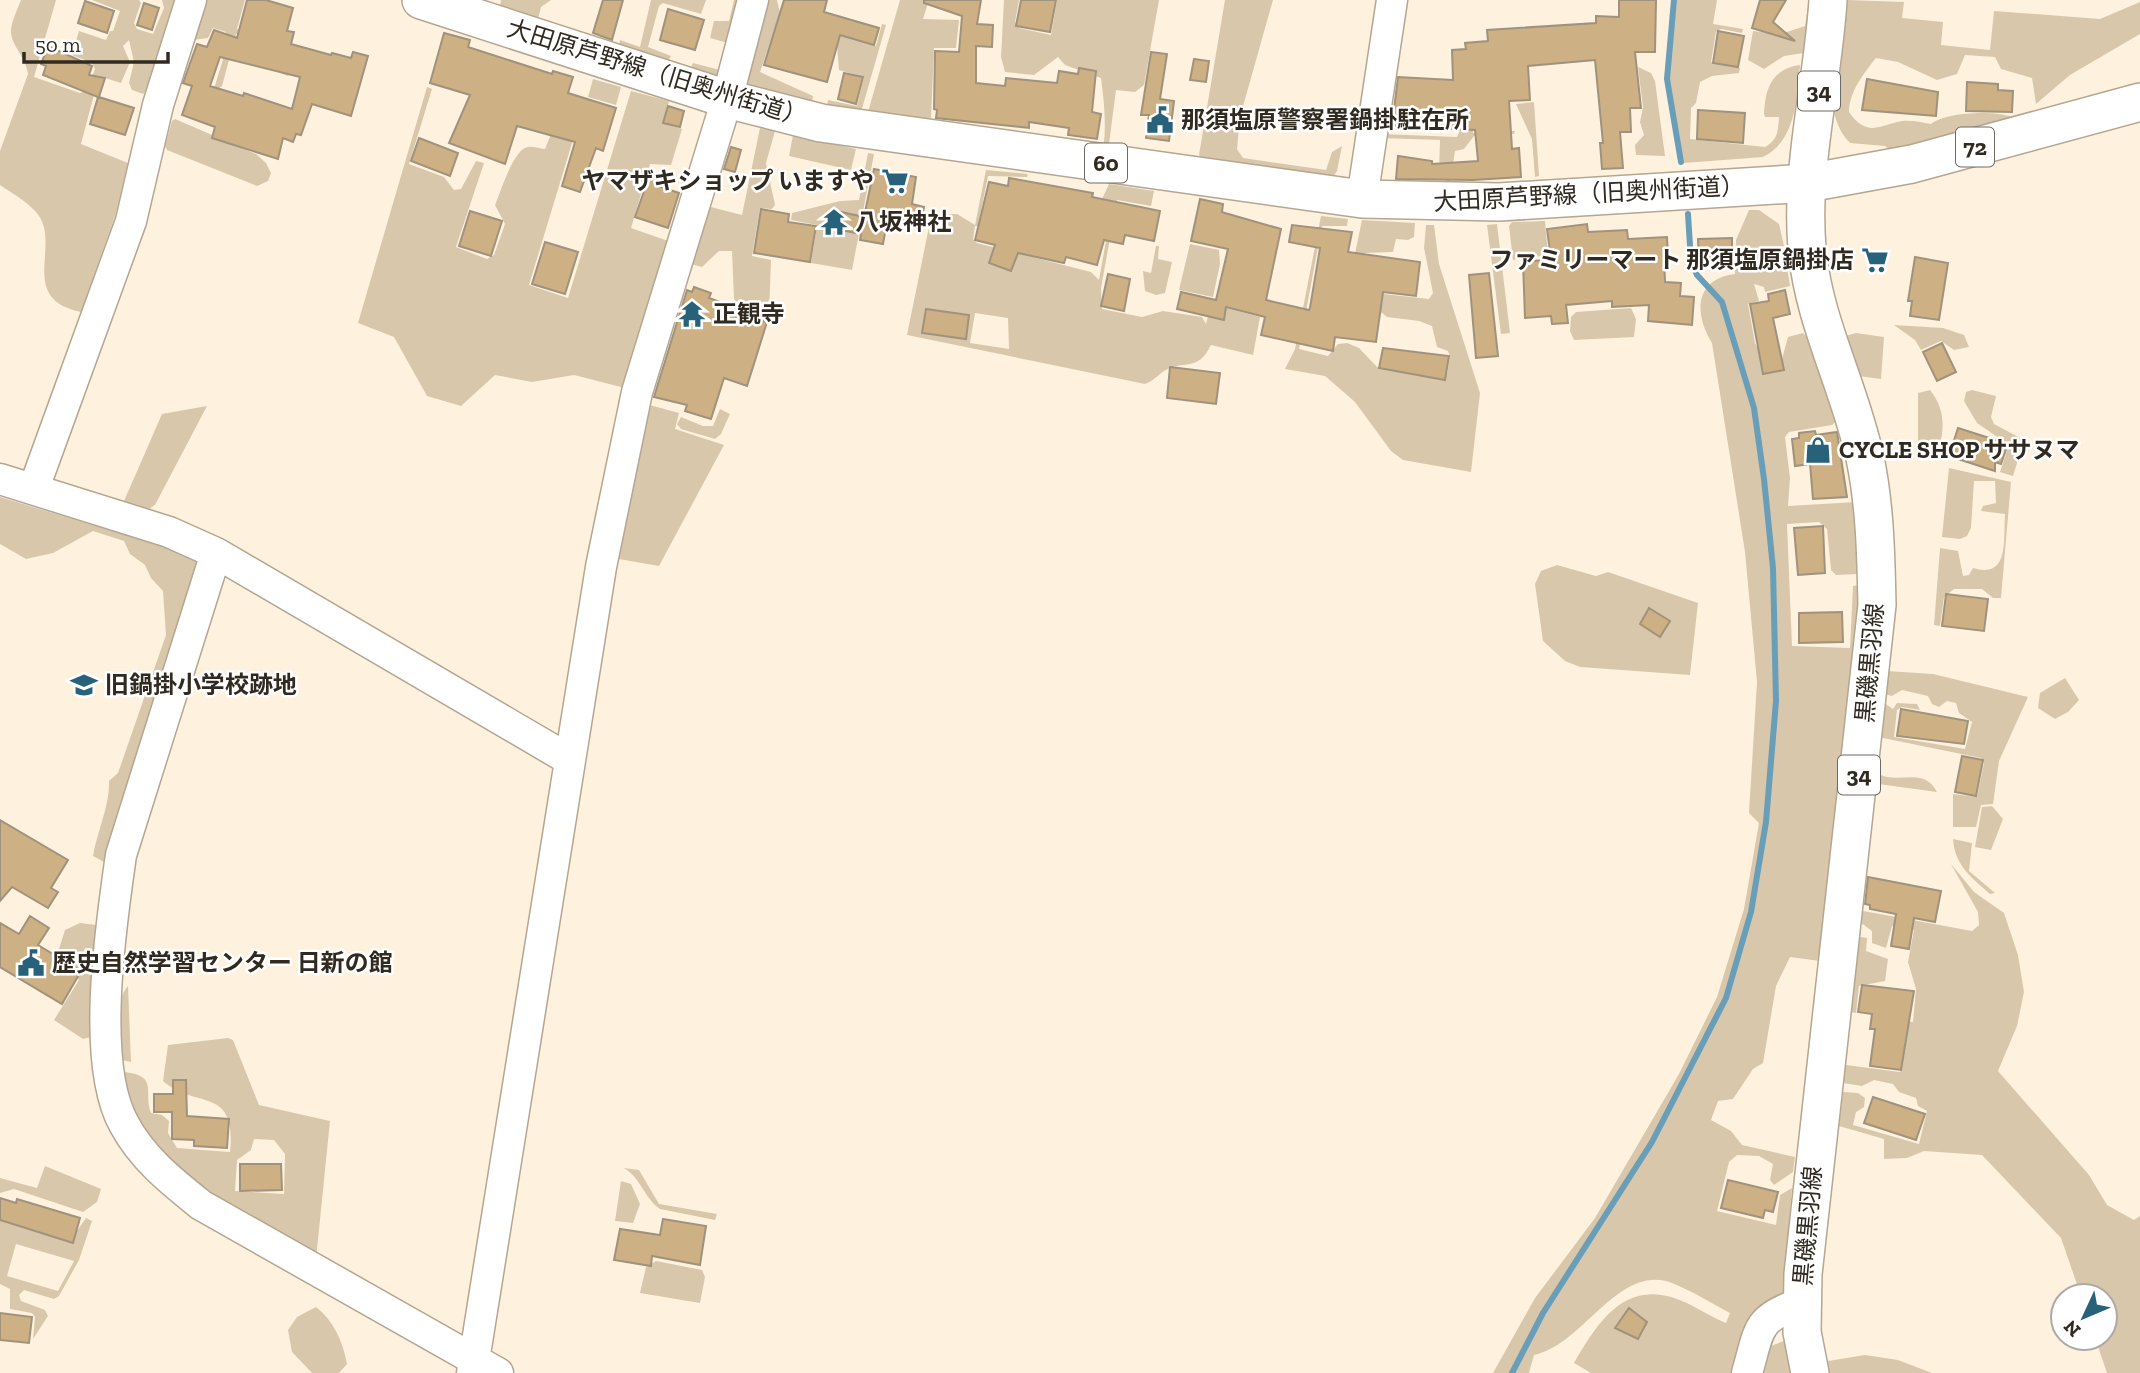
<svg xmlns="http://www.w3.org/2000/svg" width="2140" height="1373" viewBox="0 0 2140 1373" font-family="'Zilla Slab','Noto Sans JP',serif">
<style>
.green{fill:#d9c7ab;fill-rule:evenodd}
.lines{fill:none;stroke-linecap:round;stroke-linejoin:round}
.stream{stroke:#699eb9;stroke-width:6}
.building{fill:#cdb083;stroke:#a0927d;stroke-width:2;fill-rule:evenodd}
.minor-casing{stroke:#b4a690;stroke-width:33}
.major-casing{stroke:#b4a690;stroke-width:40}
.minor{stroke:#fff;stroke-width:30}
.major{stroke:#fff;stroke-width:37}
.labels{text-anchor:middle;stroke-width:5;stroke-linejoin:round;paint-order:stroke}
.shield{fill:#fff;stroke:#6e6a64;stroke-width:2}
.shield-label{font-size:23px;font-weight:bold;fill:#302a21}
.street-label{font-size:24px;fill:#302a21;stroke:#fff}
.poi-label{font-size:24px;font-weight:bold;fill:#302a21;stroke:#fff;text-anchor:start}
</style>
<rect width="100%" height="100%" fill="#fef2df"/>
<!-- green -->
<path class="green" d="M21 0H56L34 77 80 93 86 91 95 69 92 63 72 55 79 31 106 40 110 31H113L120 11 92 0H139L141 3 134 23 137 29 153 34 164 8 162 0H174L146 91 143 94 132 90 129 83 134 62 129 40 123 46 130 62 121 83 99 76 81 144 128 163 116 213 81 312C18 299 60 247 39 216 30 203 13 194 0 185V151L28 74C26 59 17 52 12 38 8 27 17 11 21 0Z
M205 0H245L237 29 292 46V70L288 76 281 73 287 50 236 34 222 86 218 89 206 115 224 56 220 48 226 32 213 28 208 38 193 40Z
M501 0H551L541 7 538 19 500 6Z
M651 0H706L701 14 663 3 659 6 648 47 671 56 669 60 619 45 620 40 640 47Z
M734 0H744L722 77 691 67 693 63 720 70 728 43 710 38 714 21H729Z
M764 0H777L780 13 760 72 813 96 812 102 742 83Z
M900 0H929L923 19 959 20 956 48H934L931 119 868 112Z
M1004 0H1019L1015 22 1019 28 1051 35 1057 0H1159L1144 85 1135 92 1116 90 1109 144 1104 143C1106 121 1104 100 1101 78L1065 65 1058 57 1034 75 1005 72 1001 57Z
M1225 0H1273L1240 117 1237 149 1243 158 1326 170 1332 152 1342 146 1337 171 1333 177 1202 159 1199 155Z
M1677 0H1717L1713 24 1743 29 1742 33 1721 29 1716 32 1711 62 1740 68 1739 73 1712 76 1700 82 1696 103 1691 108 1690 139 1765 147C1778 140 1778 131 1779 117H1765L1764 114C1765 88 1772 69 1800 65 1797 98 1796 141 1763 157L1684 163 1668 80Z
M1809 0H1815L1810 52 1784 56 1764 69 1748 60 1753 31 1781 34 1805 26Z
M1847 0 1904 2 1902 18 1943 22 1941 45 1990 50 1994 11 2100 19 2140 2V34L2070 75 2036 104 2032 78 2001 69 1995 57 1965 55 1957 74 1937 80 1898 62 1876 58C1864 73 1849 92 1849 112 1866 136 1877 127 1897 122 1908 119 1920 122 1931 124 1945 112 1994 110 2012 117L2014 127 1894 153 1885 146 1850 143C1816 109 1840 42 1847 0Z
M882 24 886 25 861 112 827 105 828 100 857 106 864 77 839 70 837 46 826 42 830 31 876 46Z
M1638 67 1651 73 1655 81 1665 156 1636 155 1635 145 1644 135 1640 122 1643 107Z
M593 79 621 87 616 105 588 97Z
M1471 81 1473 133 1515 131 1514 134 1474 136 1464 149 1455 151 1450 184H1445L1446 174 1439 173 1440 140 1380 138 1381 134 1457 137 1467 115Z
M427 87 432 89 409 164 444 177 454 190 461 189 476 161 484 163 456 247 487 259 494 255 505 224 495 205C500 193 514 148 528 147 533 146 540 149 545 149L555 124 576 130 529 285 568 298 631 91 669 101 663 123 682 129 671 165 650 164 631 228 671 242 629 383 621 387 574 375 532 382 495 375 461 406 427 396 394 337 358 323Z
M1534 102 1539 176 1535 177 1532 139 1516 104Z
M175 119 256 154 266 163 271 173 268 181 257 186 167 150 165 146 172 121Z
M760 128 775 131 766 163 775 205 772 209 760 208 752 256 771 260 769 314 737 303 734 299 732 251H719L702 267 683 262 703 205 742 215Z
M793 135 856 149 851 170 789 156Z
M868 153 874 154 852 270 811 263 817 225 791 220 792 213 840 201 859 200Z
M986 170 1028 174 1027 177 988 176 978 226H975L973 239 977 243 1091 272 1099 280 1107 235 1102 199 1109 184 1154 191 1151 206 1117 200 1101 288 1102 309 1142 317 1163 311 1202 317 1206 324 1211 304 1260 317 1253 355 1211 345C1197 373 1185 359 1164 371 1157 376 1153 381 1145 384L907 335 930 222 940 214H957L975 225ZM926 309 969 315 966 338 923 333ZM975 313 1008 318 1009 349 970 343Z
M1749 210H1759L1779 224 1784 246 1774 249 1776 256 1785 255 1790 286 1765 292 1764 287 1754 284 1759 301 1748 304 1755 343 1767 368 1780 366 1788 337 1803 333 1806 336 1837 420 1832 425 1789 432 1785 437 1790 478 1788 506 1856 502 1859 574 1836 575 1831 570 1827 529 1819 522 1787 524 1792 646 1850 648 1853 586 1860 585 1857 648 1820 961 1790 957 1776 986 1763 1063 1753 1069 1733 1099 1718 1101 1711 1120 1731 1131 1742 1145 1795 1157 1793 1172 1774 1185 1770 1180 1773 1164 1759 1156 1737 1155 1729 1162 1717 1211 1776 1225 1780 1195 1792 1188 1783 1293 1738 1373H1591L1574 1363C1598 1322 1624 1280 1677 1299 1694 1305 1709 1316 1726 1323L1730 1313C1711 1303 1692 1291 1672 1283 1618 1263 1584 1345 1534 1355L1529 1373H1493L1535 1298 1595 1218 1679 1074 1717 997 1744 909 1759 823 1749 813 1757 682 1745 552 1712 343C1694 314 1694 279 1735 274L1736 240Z
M1321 216 1348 219 1347 226H1322L1299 349 1328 356 1338 344 1347 343 1359 348 1377 367 1440 377 1447 375 1450 357 1448 351 1437 347 1432 326 1419 321 1387 317 1377 309 1344 306 1362 220 1415 223 1414 237 1408 240 1396 239 1393 252 1365 253 1361 256 1378 291 1384 294 1429 299 1433 293 1424 248 1426 225H1434L1439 264 1480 393 1471 472 1403 460 1391 451 1355 402 1325 376 1285 369 1295 349Z
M1545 221 1548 255 1513 260 1509 226 1512 222Z
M1497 224 1510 333 1501 334 1487 225Z
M1190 244 1219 250 1220 264 1213 297 1179 290Z
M1156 246H1159L1158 259 1172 262 1165 293 1156 295 1145 291 1143 271 1151 273Z
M1631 308 1636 319 1634 337 1574 340 1570 331 1571 317 1576 312Z
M1894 325 1943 328 1964 335 1969 347 1954 350 1941 341 1921 350 1915 340Z
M1856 333 1884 337 1881 379 1851 375 1842 337Z
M1930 390C1946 410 1945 431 1937 455L1918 451V393Z
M1972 390 1996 396 1991 417 1994 424 2024 440 2013 476 2000 472 2009 445 1977 423 1964 401 1966 392Z
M646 404 679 413 675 429 724 445 659 566 613 558Z
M207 406 155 505 149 509 124 501 162 414Z
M720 409 730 414 721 434 715 439 681 429 677 424 681 417 703 426H713Z
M1949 468 2011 482 2001 598H1993L1982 589H1954L1944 597 1940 626 1934 625 1940 548 1958 551 1963 576 1969 575 1973 568C2010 579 2003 540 2005 514L1981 511 1983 506 1996 503 1995 481H1974L1971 528 1967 536 1960 539 1942 537Z
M0 497 191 555 201 570 110 860 104 862 93 856C97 831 110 806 109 781L118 773 166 635 163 591 151 578 145 565 130 554 124 541 93 531 53 553 26 559 0 544Z
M1557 565 1596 576 1608 572 1698 603 1690 675 1580 667 1565 661 1543 641 1535 584 1541 571Z
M1887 671 1933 674 2028 697 1999 761 1993 804 1981 805 1976 827H1953V794L1977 797 1984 763 1981 758 1878 737 1883 702 1893 709 1897 703 1917 704 1920 710 1902 707 1897 710 1894 737 1965 749 1972 722 1959 713 1956 703 1947 701 1939 707 1932 704 1928 696 1902 690 1892 696 1884 694Z
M2065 678 2079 700 2068 712 2055 719 2038 708 2040 693Z
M1872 770C1879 772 1880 776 1887 777 1906 780 1926 770 1937 792L1871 783Z
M1992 806 2003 819 1991 850 1975 847 1982 807Z
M1953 839 1972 843 1969 871 1995 893 1990 894C1971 877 1955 866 1953 839Z
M1951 864 1974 892 2004 913 2018 955 2024 992 2017 1026 1998 1071 2089 1175 2107 1205 2134 1220 2140 1216V1373H2107L2095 1338H2105V1296H2081L2061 1238 1982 1155 1924 1151 1907 1158 1884 1159V1139L1839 1126 1843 1092 1858 1093 1865 1098 1864 1107 1856 1112 1853 1125 1919 1144 1927 1111 1918 1106 1916 1098 1899 1092 1893 1084 1874 1080 1862 1086 1843 1083 1846 1065 1900 1072 1905 1040 1887 1019 1913 1022 1916 989 1908 962 1914 930 1892 926 1886 948 1872 943V931L1857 920 1858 910 1972 931 1979 925 1978 912Z
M80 923 97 925 104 933 91 1037 83 1039 54 1020 79 980 65 967 58 952 65 930Z
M1855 936 1867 938 1866 951 1888 959 1885 981 1859 986 1856 1013 1849 1012Z
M128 986 131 1062 122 1060 119 1055C120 1035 114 1001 128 986Z
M228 1038 233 1040 259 1105 330 1121 316 1259 214 1208 149 1147 118 1079 125 1072C159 1076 143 1092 151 1113L162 1115 169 1121 168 1133 177 1148 230 1152C237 1085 196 1110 163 1081L168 1045ZM254 1139 274 1140 285 1154 284 1194 235 1191 237 1160 251 1150Z
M45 1166 101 1189 97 1202 83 1212 14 1189 0 1193V1178L37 1188Z
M624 1168 639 1170 659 1204 717 1214 715 1220 660 1209C644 1198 641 1178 624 1168Z
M621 1181 631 1184 640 1204 633 1223 615 1221Z
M0 1217 72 1238 86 1218 92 1221 79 1260 59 1296 54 1299 24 1290 19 1295 21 1301 45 1310 48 1316 33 1339 35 1317 32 1313 10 1309V1289L0 1284ZM16 1244 74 1261 58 1291 7 1276Z
M656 1261 702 1270 705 1277 700 1303 640 1293 646 1267Z
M316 1307C334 1321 343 1342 347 1364L339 1373H312L292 1352 288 1330 297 1317Z
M1784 1341 1793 1373H1756L1766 1348Z
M1865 1355 1898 1360 1932 1373H1828V1361Z"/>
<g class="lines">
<!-- stream -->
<path class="stream" d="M1674 0 1667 79 1681 162
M1512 1373 1543 1313 1652 1142 1726 998 1751 912 1766 822 1776 701 1773 568 1764 479 1754 408 1722 302 1697 275 1691 261 1688 214"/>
</g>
<!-- building -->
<path class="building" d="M247 0H266L293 8 287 31 294 32 291 44 331 55 332 53 351 58 353 52 368 56 351 116 312 104 301 135 296 134 293 142 283 138 278 159 212 138 215 127 182 115 192 86 183 83 197 44 207 47 214 30 237 38ZM220 57 300 77 292 109 244 93 243 96 210 86Z
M603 0H623L612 40 593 33Z
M784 0H827L824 12 879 28 874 45 840 35 827 82 764 65Z
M924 0H981L977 24 993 25 992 47 976 46V83L1005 86 1006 78 1057 83 1059 71 1078 74 1079 68 1096 71 1092 112 1101 114 1097 139 1068 135 1069 128 1029 122V128L936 118 937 110 934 109 935 51 959 52 962 16 924 3Z
M1021 0H1056L1050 32 1016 26Z
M1619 0H1656L1655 52H1635L1641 108H1630L1631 132H1620L1623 168 1602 169 1600 143H1603L1595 60 1528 66 1530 100 1509 101 1512 149 1519 148 1521 177 1473 180 1396 179 1398 156 1432 161V164L1478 161 1475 130 1392 126 1398 77 1453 80 1452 50 1466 49 1465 43 1488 41 1487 30 1596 23V16L1619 17Z
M1760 0H1786L1773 22 1795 41 1752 28Z
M85 1 114 11 107 33 78 23Z
M144 3 159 8 152 30 137 25Z
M668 9 704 20 695 50 660 40Z
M1718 31 1744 36 1738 67 1713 63Z
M444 33 470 40 468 47 552 74 553 71 573 77 568 93 616 108 603 151 596 148 580 192 562 186 575 142 517 126 505 164 449 143 470 95 430 83Z
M48 46 92 66 89 75 105 78 99 97 134 108 125 135 90 124 98 97 43 75 46 66 41 64Z
M1151 52 1167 54 1160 99 1174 101 1169 141 1146 138 1149 115H1141Z
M1194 59 1209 61 1206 82 1190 80Z
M844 73 863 77 856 104 838 99Z
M1867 79 1938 92 1936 116 1862 110Z
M1967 82 1998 84V90L2013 91 2012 112 1966 111Z
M668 106 684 111 680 127 663 123Z
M1698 110 1745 113 1743 143 1697 139Z
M419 138 458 153 450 176 411 161Z
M731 147 741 150 735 172 724 169Z
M874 169 916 177 912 204 924 207 921 223 888 217 883 244 860 240 861 234 825 227 827 213 831 214 832 210 864 217Z
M650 174 664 179 661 187 679 193 668 228 635 217Z
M1009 178 1093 193 1092 197 1160 211 1154 241 1125 235 1123 244 1104 240 1097 265 1066 257 1064 263 1018 253 1011 271 989 263 995 245 975 240 989 182 1008 186Z
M1200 199 1223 204 1222 212 1225 213 1281 229 1266 300 1309 310 1310 308 1320 248 1289 242 1292 225 1352 232 1348 252 1420 262 1416 296 1383 292 1376 342 1335 337 1333 351 1261 335 1265 317 1226 307 1224 320 1177 309 1181 292 1216 300 1228 249 1191 241Z
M761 209 789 214 788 222 816 226 810 262 754 253Z
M470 211 502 221 491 256 459 246Z
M1587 224 1588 232 1627 230 1628 239 1667 237 1668 254H1664L1665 282 1681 283 1680 296 1694 297 1692 325 1648 321 1649 305 1612 307V301L1566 305 1568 323 1552 324 1551 316 1525 318 1523 262 1551 259 1547 229Z
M1732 238V265L1699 266 1698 239Z
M545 242 578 252 565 294 532 284Z
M1915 257 1948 263 1939 320 1910 316 1912 301H1908Z
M1489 273 1498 356 1476 358 1469 275Z
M1108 274 1130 279 1124 311 1101 306Z
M694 287 711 293 709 298 747 312 746 316 767 322 747 386 724 378 711 419 685 411 687 405 654 397 687 290 692 292Z
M1785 290 1790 314 1773 318 1784 370 1763 374 1750 304 1769 301 1768 294Z
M926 309 969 315 966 339 922 333Z
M1942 343 1956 372 1937 381 1923 352Z
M1383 348 1449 356 1445 380 1379 368Z
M1170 367 1220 373 1216 404 1167 398Z
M1958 428 2008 444 2001 464 1995 462V471L1949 456Z
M1815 431 1816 435 1837 432 1847 497 1813 499 1810 464 1795 466 1792 439 1799 438V433Z
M1823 526 1825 573 1798 575 1794 528Z
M1946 594 1988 599 1984 631 1942 626Z
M1649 608 1670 621 1660 637 1640 624Z
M1842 612 1843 642 1799 643V613Z
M1901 709 1968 721 1964 744 1897 736Z
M1962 756 1983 760 1976 796 1955 792Z
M0 820 68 860 51 888 58 892 48 908 12 887 0 901Z
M1868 877 1941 891 1935 922 1914 918 1909 949 1891 946 1896 914 1870 909V905L1865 904Z
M30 916 49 928 38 945 81 971 62 1004 0 967V923L19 934Z
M1862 985 1914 991 1901 1070 1870 1066 1875 1029H1870L1872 1014 1858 1012Z
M173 1080H186L187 1116 229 1119 227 1148 194 1146V1140L172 1139V1112H154V1094H173Z
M1873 1097 1925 1114 1916 1140 1864 1123Z
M240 1164H281L282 1190 240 1191Z
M1728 1180 1778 1192 1773 1212 1765 1210 1763 1218 1721 1208Z
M0 1198 16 1203 17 1199 80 1218 73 1243 0 1220Z
M663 1219 706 1226 700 1265 652 1256 651 1266 614 1260 620 1229 660 1235Z
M1629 1308 1647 1322 1638 1339 1615 1328Z
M0 1313 32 1317 29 1343 0 1340Z"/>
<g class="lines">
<defs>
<path id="minor" d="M1362 199 1392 0
M0 479 169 532 216 553 570 760
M34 488 131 221 158 105 191 0
M216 553 121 855C111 925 90 1063 124 1124 142 1158 171 1181 201 1205L498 1373
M472 1373 601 567 637 392 727 99 753 0
M1747 1373C1760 1329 1755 1319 1801 1303"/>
<path id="major" d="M421 0 727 99 821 123 1362 199 1499 202 1808 183 1912 164 2140 102
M1810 1373 1802 1332 1803 1274 1877 605C1876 556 1875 506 1865 458 1850 387 1813 321 1807 248 1800 166 1823 82 1828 0"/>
</defs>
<!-- minor casing -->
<use href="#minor" class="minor-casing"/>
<!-- major casing -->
<use href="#major" class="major-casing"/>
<!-- minor -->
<use href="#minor" class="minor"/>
<!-- major -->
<use href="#major" class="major"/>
</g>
<!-- icons -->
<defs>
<symbol id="civic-bare" viewBox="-9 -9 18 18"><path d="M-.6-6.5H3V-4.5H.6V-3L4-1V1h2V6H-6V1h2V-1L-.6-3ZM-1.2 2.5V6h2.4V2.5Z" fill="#28617a" stroke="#fff" stroke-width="2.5" paint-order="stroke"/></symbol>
<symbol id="supermarket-bare" viewBox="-9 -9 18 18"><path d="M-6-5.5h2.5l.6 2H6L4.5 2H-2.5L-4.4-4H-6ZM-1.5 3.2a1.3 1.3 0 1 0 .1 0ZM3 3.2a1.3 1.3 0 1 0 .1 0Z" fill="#28617a" stroke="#fff" stroke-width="2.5" paint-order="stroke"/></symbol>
<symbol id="temple-bare" viewBox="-9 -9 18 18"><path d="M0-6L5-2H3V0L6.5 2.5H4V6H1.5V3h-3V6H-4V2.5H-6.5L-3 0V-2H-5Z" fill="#28617a" stroke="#fff" stroke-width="2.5" paint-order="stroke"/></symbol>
<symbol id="shop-bare" viewBox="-9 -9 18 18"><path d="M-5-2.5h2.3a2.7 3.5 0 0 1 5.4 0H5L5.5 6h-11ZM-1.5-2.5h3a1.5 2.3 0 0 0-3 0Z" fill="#28617a" stroke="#fff" stroke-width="2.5" paint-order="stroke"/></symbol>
<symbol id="school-bare" viewBox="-9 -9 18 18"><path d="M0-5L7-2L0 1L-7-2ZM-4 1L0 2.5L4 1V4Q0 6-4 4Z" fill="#28617a" stroke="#fff" stroke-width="2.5" paint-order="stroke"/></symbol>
</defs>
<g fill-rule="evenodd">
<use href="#civic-bare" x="1141" y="101" width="38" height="38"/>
<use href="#supermarket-bare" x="876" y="162" width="38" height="38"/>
<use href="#temple-bare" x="815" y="203" width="38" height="38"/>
<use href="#supermarket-bare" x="1856" y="241" width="38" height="38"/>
<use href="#temple-bare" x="673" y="295" width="38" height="38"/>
<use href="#shop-bare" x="1799" y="431" width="38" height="38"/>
<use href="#school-bare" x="65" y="666" width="38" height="38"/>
<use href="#civic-bare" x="12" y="944" width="38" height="38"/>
</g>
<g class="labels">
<!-- shield labels -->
<g class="shield">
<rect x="1798" y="71.5" width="42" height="39" rx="5"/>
<rect x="1956" y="127.5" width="38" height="39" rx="5"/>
<rect x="1085" y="143.5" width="42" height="39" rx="5"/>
<rect x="1838" y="755.5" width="42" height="39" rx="5"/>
</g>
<g class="shield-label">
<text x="1819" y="99">34</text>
<text x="1975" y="155">72</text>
<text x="1106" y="171">60</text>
<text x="1859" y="783">34</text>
</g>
<!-- street labels -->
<g class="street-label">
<text transform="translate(657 73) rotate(17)" y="8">大田原芦野線（旧奥州街道）</text>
<text transform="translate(1589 194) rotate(-3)" y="8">大田原芦野線（旧奥州街道）</text>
<text transform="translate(1870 663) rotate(-85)" y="8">黒磯黒羽線</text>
<text transform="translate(1808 1226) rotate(-85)" y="8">黒磯黒羽線</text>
</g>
<!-- poi labels -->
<g class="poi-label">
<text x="1181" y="128">那須塩原警察署鍋掛駐在所</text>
<text x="874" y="189" text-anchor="end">ヤマザキショップ いますや</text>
<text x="855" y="230">八坂神社</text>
<text x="1854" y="268" text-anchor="end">ファミリーマート 那須塩原鍋掛店</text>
<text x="713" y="322">正観寺</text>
<text x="1839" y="458">CYCLE SHOP ササヌマ</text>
<text x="105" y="693">旧鍋掛小学校跡地</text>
<text x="52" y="971">歴史自然学習センター 日新の館</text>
</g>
</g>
<!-- north arrow -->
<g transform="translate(2084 1317) rotate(226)"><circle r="33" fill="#ffffff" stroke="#acaaa6" stroke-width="2"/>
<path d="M0-5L12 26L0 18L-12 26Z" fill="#28617a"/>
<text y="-10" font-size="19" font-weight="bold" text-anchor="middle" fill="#302a21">N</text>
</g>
<!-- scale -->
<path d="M24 52v10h144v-10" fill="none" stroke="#302a21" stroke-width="3.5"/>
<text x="35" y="52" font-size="21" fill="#302a21" stroke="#ffffff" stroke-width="5" paint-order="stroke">50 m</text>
</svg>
